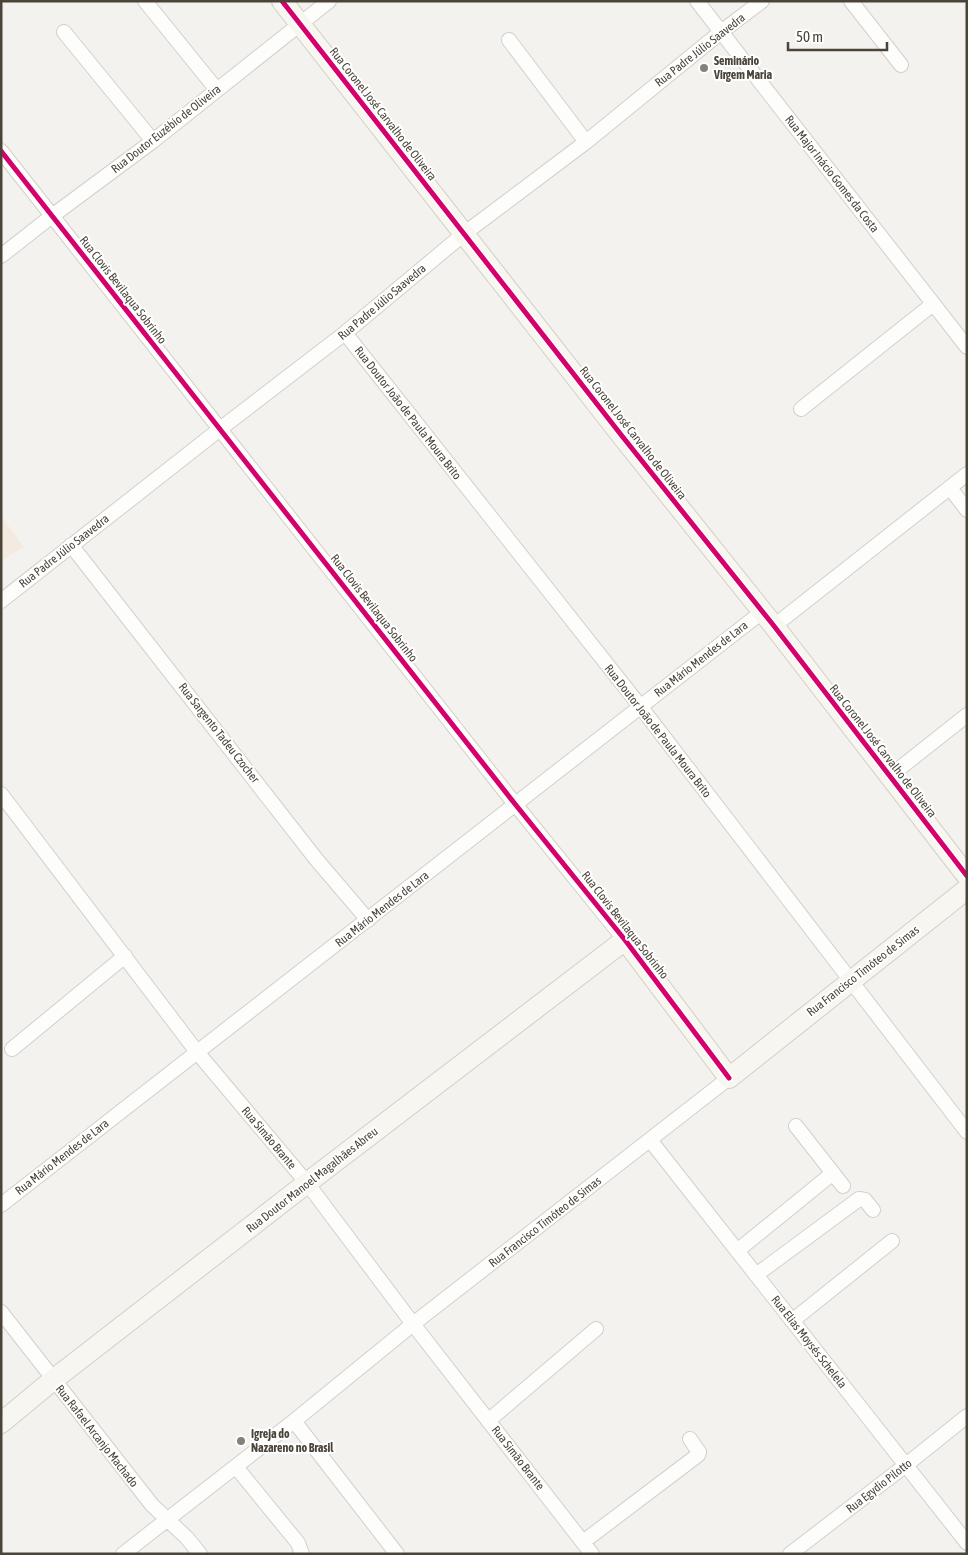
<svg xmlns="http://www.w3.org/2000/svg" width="968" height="1555" viewBox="0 0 968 1555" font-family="'Asap Condensed',sans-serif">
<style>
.commercial{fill:#f3ebdf}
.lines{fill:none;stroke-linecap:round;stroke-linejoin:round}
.street-casing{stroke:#d2d0cb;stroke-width:16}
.secondary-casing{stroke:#d3cfc5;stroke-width:22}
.street{stroke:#fdfdfc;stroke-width:14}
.secondary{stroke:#f7f6f1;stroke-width:20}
.cycleway-casing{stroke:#fff;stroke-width:8}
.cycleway{stroke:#d6006c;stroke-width:5}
.poi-dot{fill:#868178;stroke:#fff;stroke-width:2}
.labels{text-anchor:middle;stroke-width:4;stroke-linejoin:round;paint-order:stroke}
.street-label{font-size:12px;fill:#4b4439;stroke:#fff}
.poi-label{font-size:12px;font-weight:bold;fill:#4b4439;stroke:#fff;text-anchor:start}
</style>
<rect width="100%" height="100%" fill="#f4f2ee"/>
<!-- commercial -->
<path class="commercial" d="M1 516 24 547 1 561Z"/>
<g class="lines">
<defs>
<path id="street" d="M145 1 217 90
M697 1 967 347
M851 1 901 65
M64 32 153 141
M509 40 586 142
M1 151 515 804 625 940
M1 256 52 216 153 141 329 1
M345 333 640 706 967 1132
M801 409 933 304
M950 488 967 510
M71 545 316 859 368 920
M1 601 220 429 345 333 465 233 586 142 721 32 762 1
M774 626 967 474
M890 776 967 715
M1 794 197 1052 307 1183 413 1324 592 1554
M12 1049 125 956
M796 1126 843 1186
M650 1140 967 1543
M1 1205 762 612
M737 1251 833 1173
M756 1275 859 1199 865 1200 873 1210
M1 1312 152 1505 187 1538 200 1554
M792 1321 892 1241
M294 1421 397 1554
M488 1421 596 1329
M236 1467 298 1543 302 1554
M583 1542 698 1455 699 1452 690 1439
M123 1554 294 1421 413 1324 729 1078
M790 1554 906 1465 967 1416"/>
<path id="secondary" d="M282 1 622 436 774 626 967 876
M1 1423 53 1380 307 1183 625 940 729 1078 967 889"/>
</defs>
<!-- street casing -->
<use href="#street" class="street-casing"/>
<!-- secondary casing -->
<use href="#secondary" class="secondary-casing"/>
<!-- street -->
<use href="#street" class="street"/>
<!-- secondary -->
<use href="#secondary" class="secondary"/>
<defs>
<path id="cycleway" d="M282 1 622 436 774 626 967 876
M1 151 515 804 625 940 729 1078"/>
</defs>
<!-- cycleway casing -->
<use href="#cycleway" class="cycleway-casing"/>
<!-- cycleway -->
<use href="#cycleway" class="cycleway"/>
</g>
<!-- markers -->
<g class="poi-dot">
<circle cx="704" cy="68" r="5"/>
<circle cx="241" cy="1441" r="5"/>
</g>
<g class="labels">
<!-- street labels -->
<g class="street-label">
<text transform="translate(700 50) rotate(-38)" y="4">Rua Padre Júlio Saavedra</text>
<text transform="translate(383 114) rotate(52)" y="4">Rua Coronel José Carvalho de Oliveira</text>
<text transform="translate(166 129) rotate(-38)" y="4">Rua Doutor Euzébio de Oliveira</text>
<text transform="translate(832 174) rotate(52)" y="4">Rua Major Inácio Gomes da Costa</text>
<text transform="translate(123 290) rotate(52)" y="4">Rua Clovis Bevilaqua Sobrinho</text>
<text transform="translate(382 302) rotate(-40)" y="4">Rua Padre Júlio Saavedra</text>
<text transform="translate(408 413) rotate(52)" y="4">Rua Doutor João de Paula Moura Brito</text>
<text transform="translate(633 433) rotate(52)" y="4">Rua Coronel José Carvalho de Oliveira</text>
<text transform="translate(64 551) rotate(-38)" y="4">Rua Padre Júlio Saavedra</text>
<text transform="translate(374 608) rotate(52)" y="4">Rua Clovis Bevilaqua Sobrinho</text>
<text transform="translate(701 659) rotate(-38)" y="4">Rua Mário Mendes de Lara</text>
<text transform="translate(658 731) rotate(52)" y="4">Rua Doutor João de Paula Moura Brito</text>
<text transform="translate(219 733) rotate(52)" y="4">Rua Sargento Tadeu Czocher</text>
<text transform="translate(883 751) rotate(52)" y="4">Rua Coronel José Carvalho de Oliveira</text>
<text transform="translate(382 909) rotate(-38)" y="4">Rua Mário Mendes de Lara</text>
<text transform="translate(625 925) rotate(52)" y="4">Rua Clovis Bevilaqua Sobrinho</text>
<text transform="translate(863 971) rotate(-38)" y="4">Rua Francisco Timóteo de Simas</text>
<text transform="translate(269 1138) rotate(50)" y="4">Rua Simão Brante</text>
<text transform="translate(62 1157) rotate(-38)" y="4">Rua Mário Mendes de Lara</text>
<text transform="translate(312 1180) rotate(-38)" y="4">Rua Doutor Manoel Magalhães Abreu</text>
<text transform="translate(545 1222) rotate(-38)" y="4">Rua Francisco Timóteo de Simas</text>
<text transform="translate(809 1342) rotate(52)" y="4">Rua Elias Moysés Schelela</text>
<text transform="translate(97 1436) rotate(52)" y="4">Rua Rafael Arcanjo Machado</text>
<text transform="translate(518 1458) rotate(52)" y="4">Rua Simão Brante</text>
<text transform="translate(879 1486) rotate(-38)" y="4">Rua Egydio Pilotto</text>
</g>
<!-- poi labels -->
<g class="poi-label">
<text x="714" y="65">Seminário<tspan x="714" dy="14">Virgem Maria</tspan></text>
<text x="251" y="1438">Igreja do<tspan x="251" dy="14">Nazareno no Brasil</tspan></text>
</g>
</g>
<!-- border -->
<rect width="968" height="1555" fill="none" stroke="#4b4439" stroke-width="5"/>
<!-- scale -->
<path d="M788 42v8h99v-8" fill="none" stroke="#4b4439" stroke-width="2.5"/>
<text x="796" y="42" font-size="15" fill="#4b4439" stroke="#ffffff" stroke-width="4" paint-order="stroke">50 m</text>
</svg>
